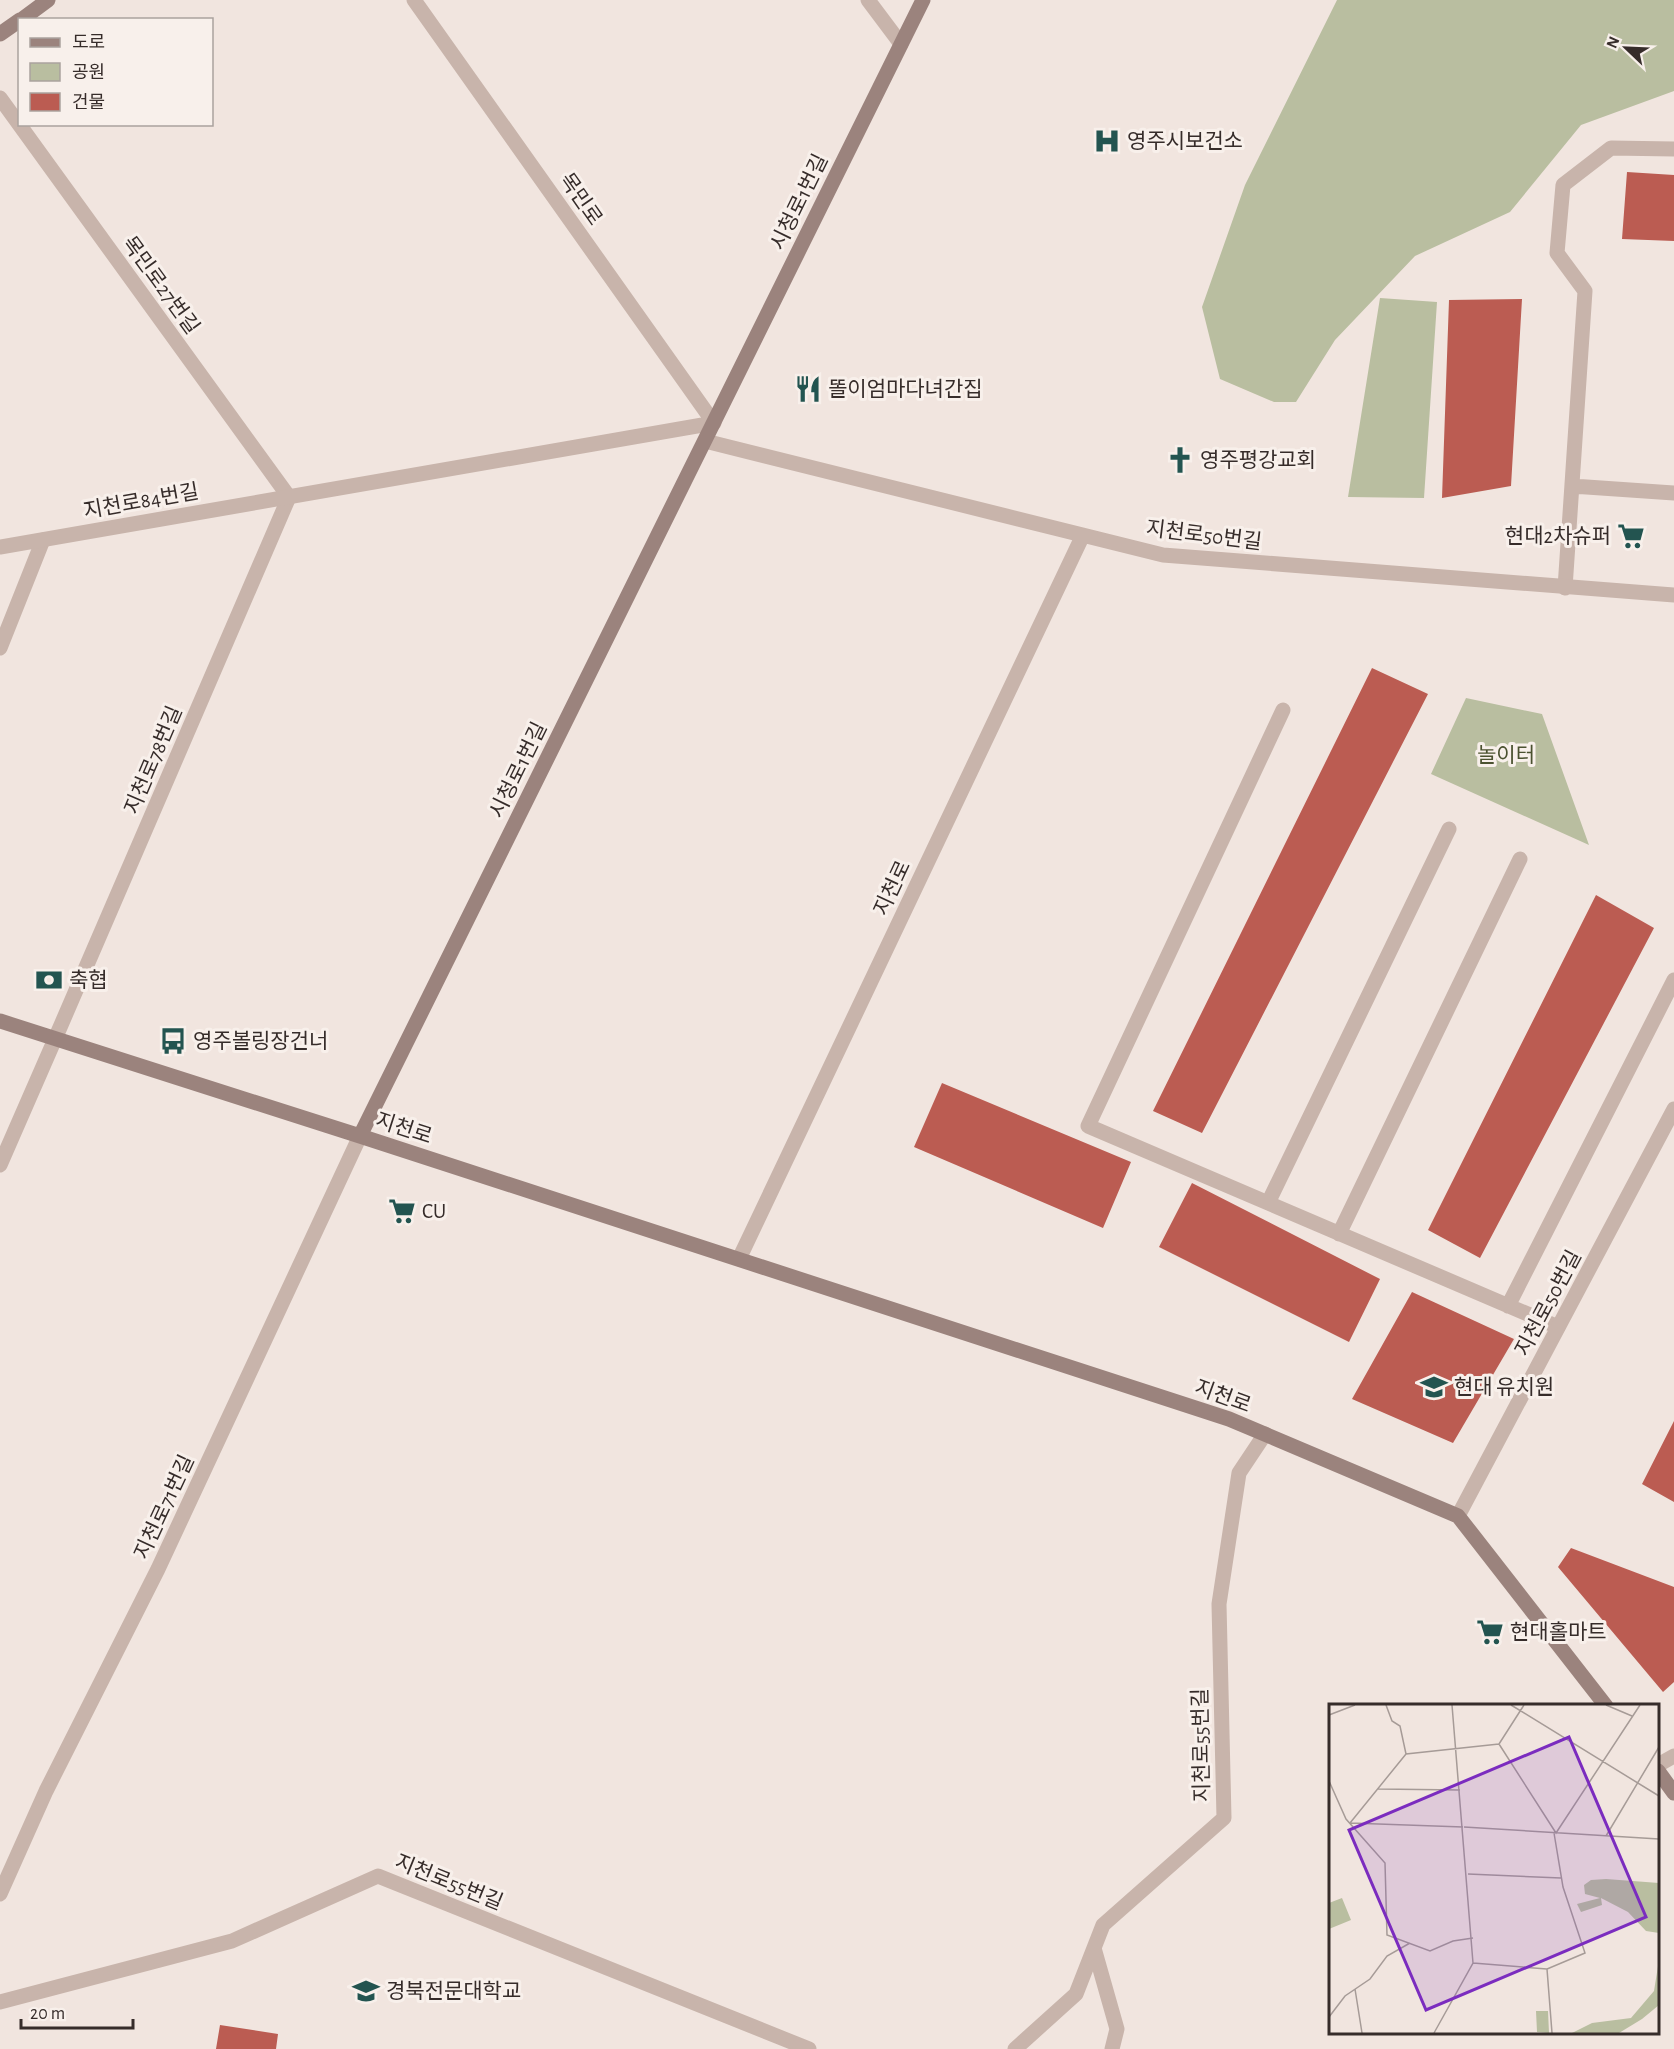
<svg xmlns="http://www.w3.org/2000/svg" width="1674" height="2049" viewBox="0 0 1674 2049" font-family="'Alegreya Sans','Noto Sans KR',sans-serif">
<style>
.green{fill:#b9bea0}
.building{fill:#bb5c52}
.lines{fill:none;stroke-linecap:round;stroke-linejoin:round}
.service{stroke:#c8b4ab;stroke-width:15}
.minor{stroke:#c8b4ab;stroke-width:15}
.secondary{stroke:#9b837d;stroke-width:15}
.labels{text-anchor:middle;stroke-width:6;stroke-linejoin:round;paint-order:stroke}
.poi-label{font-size:21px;fill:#362c2a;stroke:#f8f0eb;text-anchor:start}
.street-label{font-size:21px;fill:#362c2a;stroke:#f8f0eb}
.park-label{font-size:21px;fill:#4b5230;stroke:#f8f0eb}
.inset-road{fill:none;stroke:#a69b97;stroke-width:1.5}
.view{fill:#7b2cbf;fill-opacity:0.15;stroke:#7b2cbf;stroke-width:3}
.inset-edge{fill:none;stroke:#362c2a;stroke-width:3}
</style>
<rect width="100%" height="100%" fill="#f1e5df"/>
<!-- green -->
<path class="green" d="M1337 0H1674V91L1581 125 1510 212 1415 256 1335 340 1296 402H1274L1220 379 1202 307 1245 185Z
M1380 298 1437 302 1424 498 1348 497Z
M1466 698 1542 714 1589 845 1431 774Z"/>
<!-- building -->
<path class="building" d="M1627 172 1674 175V241L1622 239Z
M1522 299 1511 486 1442 498 1449 300Z
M1372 668 1428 694 1202 1133 1153 1111Z
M1596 895 1654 928 1480 1258 1428 1230Z
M942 1083 1131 1162 1103 1228 914 1147Z
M1192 1183 1380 1279 1349 1342 1159 1247Z
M1412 1292 1514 1339 1453 1443 1352 1399Z
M1674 1421V1502L1642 1484Z
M1571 1548 1674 1587V1682L1663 1692 1558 1567Z
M220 2025 278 2034 276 2049H216Z"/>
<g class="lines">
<!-- service -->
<path class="service" d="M0 98 289 497 55 1039
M1572 486 1674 493
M1565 588 1585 291 1557 253 1563 185 1611 148 1674 149
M0 648 43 540
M1283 710 1088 1126 1558 1327
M1268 1203 1449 829
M1339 1234 1520 859
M1508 1306 1674 980
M1658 1765 1674 1756"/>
<!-- minor -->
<path class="minor" d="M868 0 901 44
M705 441 1163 555 1674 595
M0 547 714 423 414 0
M0 1165 55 1039
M739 1259 1083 535
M1458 1516 1674 1109
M0 1894 46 1791 158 1569 360 1136
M1094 1948 1117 2029 1112 2049
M0 2002 232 1941 378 1876 809 2049
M1015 2049 1076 1994 1103 1925 1224 1818 1219 1604 1239 1473 1265 1434"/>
<!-- secondary -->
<path class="secondary" d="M21 20 48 0
M0 34 20 20
M0 1021 360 1136 1229 1419 1458 1516 1606 1706
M360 1136 923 0
M1658 1771 1674 1793"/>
</g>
<!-- icons -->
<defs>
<symbol id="hospital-bare" viewBox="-9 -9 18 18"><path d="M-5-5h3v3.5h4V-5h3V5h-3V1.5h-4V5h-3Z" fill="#235450" stroke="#f8f0eb" stroke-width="2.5" paint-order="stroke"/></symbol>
<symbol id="restaurant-bare" viewBox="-9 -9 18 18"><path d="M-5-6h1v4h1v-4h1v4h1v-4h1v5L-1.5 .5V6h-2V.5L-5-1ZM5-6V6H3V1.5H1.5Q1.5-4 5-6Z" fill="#235450" stroke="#f8f0eb" stroke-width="2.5" paint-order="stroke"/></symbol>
<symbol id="church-bare" viewBox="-9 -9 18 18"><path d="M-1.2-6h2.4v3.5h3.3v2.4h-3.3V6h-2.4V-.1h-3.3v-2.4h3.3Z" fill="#235450" stroke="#f8f0eb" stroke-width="2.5" paint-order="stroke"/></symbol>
<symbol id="supermarket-bare" viewBox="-9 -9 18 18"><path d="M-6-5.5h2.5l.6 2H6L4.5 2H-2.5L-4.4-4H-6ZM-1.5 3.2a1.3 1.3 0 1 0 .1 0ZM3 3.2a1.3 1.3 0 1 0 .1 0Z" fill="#235450" stroke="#f8f0eb" stroke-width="2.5" paint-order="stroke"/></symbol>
<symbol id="bank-bare" viewBox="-9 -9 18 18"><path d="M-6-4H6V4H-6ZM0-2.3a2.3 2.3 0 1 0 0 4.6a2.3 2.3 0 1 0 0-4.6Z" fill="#235450" stroke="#f8f0eb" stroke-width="2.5" paint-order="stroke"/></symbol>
<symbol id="bus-bare" viewBox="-9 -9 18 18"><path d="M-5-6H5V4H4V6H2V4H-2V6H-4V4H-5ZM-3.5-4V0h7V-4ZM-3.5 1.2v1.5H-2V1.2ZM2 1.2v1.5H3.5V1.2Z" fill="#235450" stroke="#f8f0eb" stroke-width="2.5" paint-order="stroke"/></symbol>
<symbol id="school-bare" viewBox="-9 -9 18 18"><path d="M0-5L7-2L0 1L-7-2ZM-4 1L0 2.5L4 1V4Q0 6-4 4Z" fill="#235450" stroke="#f8f0eb" stroke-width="2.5" paint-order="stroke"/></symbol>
<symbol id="university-bare" viewBox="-9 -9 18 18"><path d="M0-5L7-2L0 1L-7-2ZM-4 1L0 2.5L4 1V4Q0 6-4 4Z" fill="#235450" stroke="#f8f0eb" stroke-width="2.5" paint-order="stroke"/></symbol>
</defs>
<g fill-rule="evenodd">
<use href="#hospital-bare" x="1088" y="122" width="38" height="38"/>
<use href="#restaurant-bare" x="789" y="370" width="38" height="38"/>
<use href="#church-bare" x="1161" y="441" width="38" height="38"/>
<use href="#supermarket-bare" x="1612" y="517" width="38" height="38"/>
<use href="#bank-bare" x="30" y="961" width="38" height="38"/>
<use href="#bus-bare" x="154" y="1022" width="38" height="38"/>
<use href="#supermarket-bare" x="383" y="1192" width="38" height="38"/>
<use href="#school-bare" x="1415" y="1368" width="38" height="38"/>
<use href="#supermarket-bare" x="1471" y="1613" width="38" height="38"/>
<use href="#university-bare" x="347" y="1972" width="38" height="38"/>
</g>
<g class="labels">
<!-- poi labels -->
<g class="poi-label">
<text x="1127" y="148">영주시보건소</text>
<text x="828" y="396">똘이엄마다녀간집</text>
<text x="1200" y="467">영주평강교회</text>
<text x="1611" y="543" text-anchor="end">현대2차슈퍼</text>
<text x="69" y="987">축협</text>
<text x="193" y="1048">영주볼링장건너</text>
<text x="422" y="1218">CU</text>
<text x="1454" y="1394">현대 유치원</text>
<text x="1510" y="1639">현대홀마트</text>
<text x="386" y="1998">경북전문대학교</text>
</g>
<!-- street labels -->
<g class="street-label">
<text transform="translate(581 199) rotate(55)" y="7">목민로</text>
<text transform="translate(799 202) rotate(-64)" y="7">시청로1번길</text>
<text transform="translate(161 285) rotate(54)" y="7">목민로27번길</text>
<text transform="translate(141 501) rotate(-10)" y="7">지천로84번길</text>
<text transform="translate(1204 535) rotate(7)" y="7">지천로50번길</text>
<text transform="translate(153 760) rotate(-67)" y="7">지천로78번길</text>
<text transform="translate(518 770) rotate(-64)" y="7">시청로1번길</text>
<text transform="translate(892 888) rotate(-65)" y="7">지천로</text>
<text transform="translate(404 1128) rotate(18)" y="7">지천로</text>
<text transform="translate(1548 1303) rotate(-62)" y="7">지천로50번길</text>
<text transform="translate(1223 1396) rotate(20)" y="7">지천로</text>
<text transform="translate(164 1507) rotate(-65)" y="7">지천로71번길</text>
<text transform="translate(1201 1745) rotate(-91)" y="7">지천로55번길</text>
<text transform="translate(449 1882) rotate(22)" y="7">지천로55번길</text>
</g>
<!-- park labels -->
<g class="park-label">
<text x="1506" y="762">놀이터</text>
</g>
</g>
<!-- overview -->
<g transform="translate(1329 1704)">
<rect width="330" height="330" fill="#f1e5df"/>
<path d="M277 175 330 179V229L317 227 299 208 272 194 273 201 252 208 248 200 271 194 256 190 255 181 262 176ZM13 194 22 216 0 225V199ZM330 256V301L313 315 290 329H243L263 319 302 314 325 287ZM207 307H219L220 329 208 328Z" fill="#b9bea0"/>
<path class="inset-road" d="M57 1 63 17 71 22 77 50M182 1 330 92M277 1 303 12M0 11 26 1M170 40 227 129 311 1M170 40 195 1M0 77 17 115 56 159 58 231 101 247 124 237 144 234M49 85 131 86M21 119 77 50 170 40M21 119 134 123M135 123 330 135M277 132 330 43M139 170 232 174M144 259 218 265M26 285 33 329M0 313 16 292 41 275 58 252 81 239M105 329 144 259 123 1M223 329 218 265 256 249 234 183 225 129"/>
<path class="view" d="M240 33 317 213 97 306 20 126Z"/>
<rect width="330" height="330" class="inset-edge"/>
</g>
<!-- legend -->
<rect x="18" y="18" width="195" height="108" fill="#f8f0eb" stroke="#aaa29e" stroke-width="1.5"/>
<rect x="30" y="38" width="30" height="9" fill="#9b837d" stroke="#aaa29e" stroke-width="1.5"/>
<text x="72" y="48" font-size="18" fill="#362c2a">도로</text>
<rect x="30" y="63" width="30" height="18" fill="#b9bea0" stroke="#aaa29e" stroke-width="1.5"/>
<text x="72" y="78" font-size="18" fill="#362c2a">공원</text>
<rect x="30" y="93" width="30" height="18" fill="#bb5c52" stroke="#aaa29e" stroke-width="1.5"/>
<text x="72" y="108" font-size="18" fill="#362c2a">건물</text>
<!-- north arrow -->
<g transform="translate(1626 48) rotate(293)" stroke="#f8f0eb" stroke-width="4.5" paint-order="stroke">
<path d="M0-4.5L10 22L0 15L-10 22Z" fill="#362c2a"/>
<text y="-9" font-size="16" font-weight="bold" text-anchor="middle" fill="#362c2a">N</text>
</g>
<!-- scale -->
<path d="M21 2019v9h112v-9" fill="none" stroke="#362c2a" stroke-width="3"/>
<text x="30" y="2019" font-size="18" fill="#362c2a" stroke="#f8f0eb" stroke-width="4.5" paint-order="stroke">20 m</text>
</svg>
